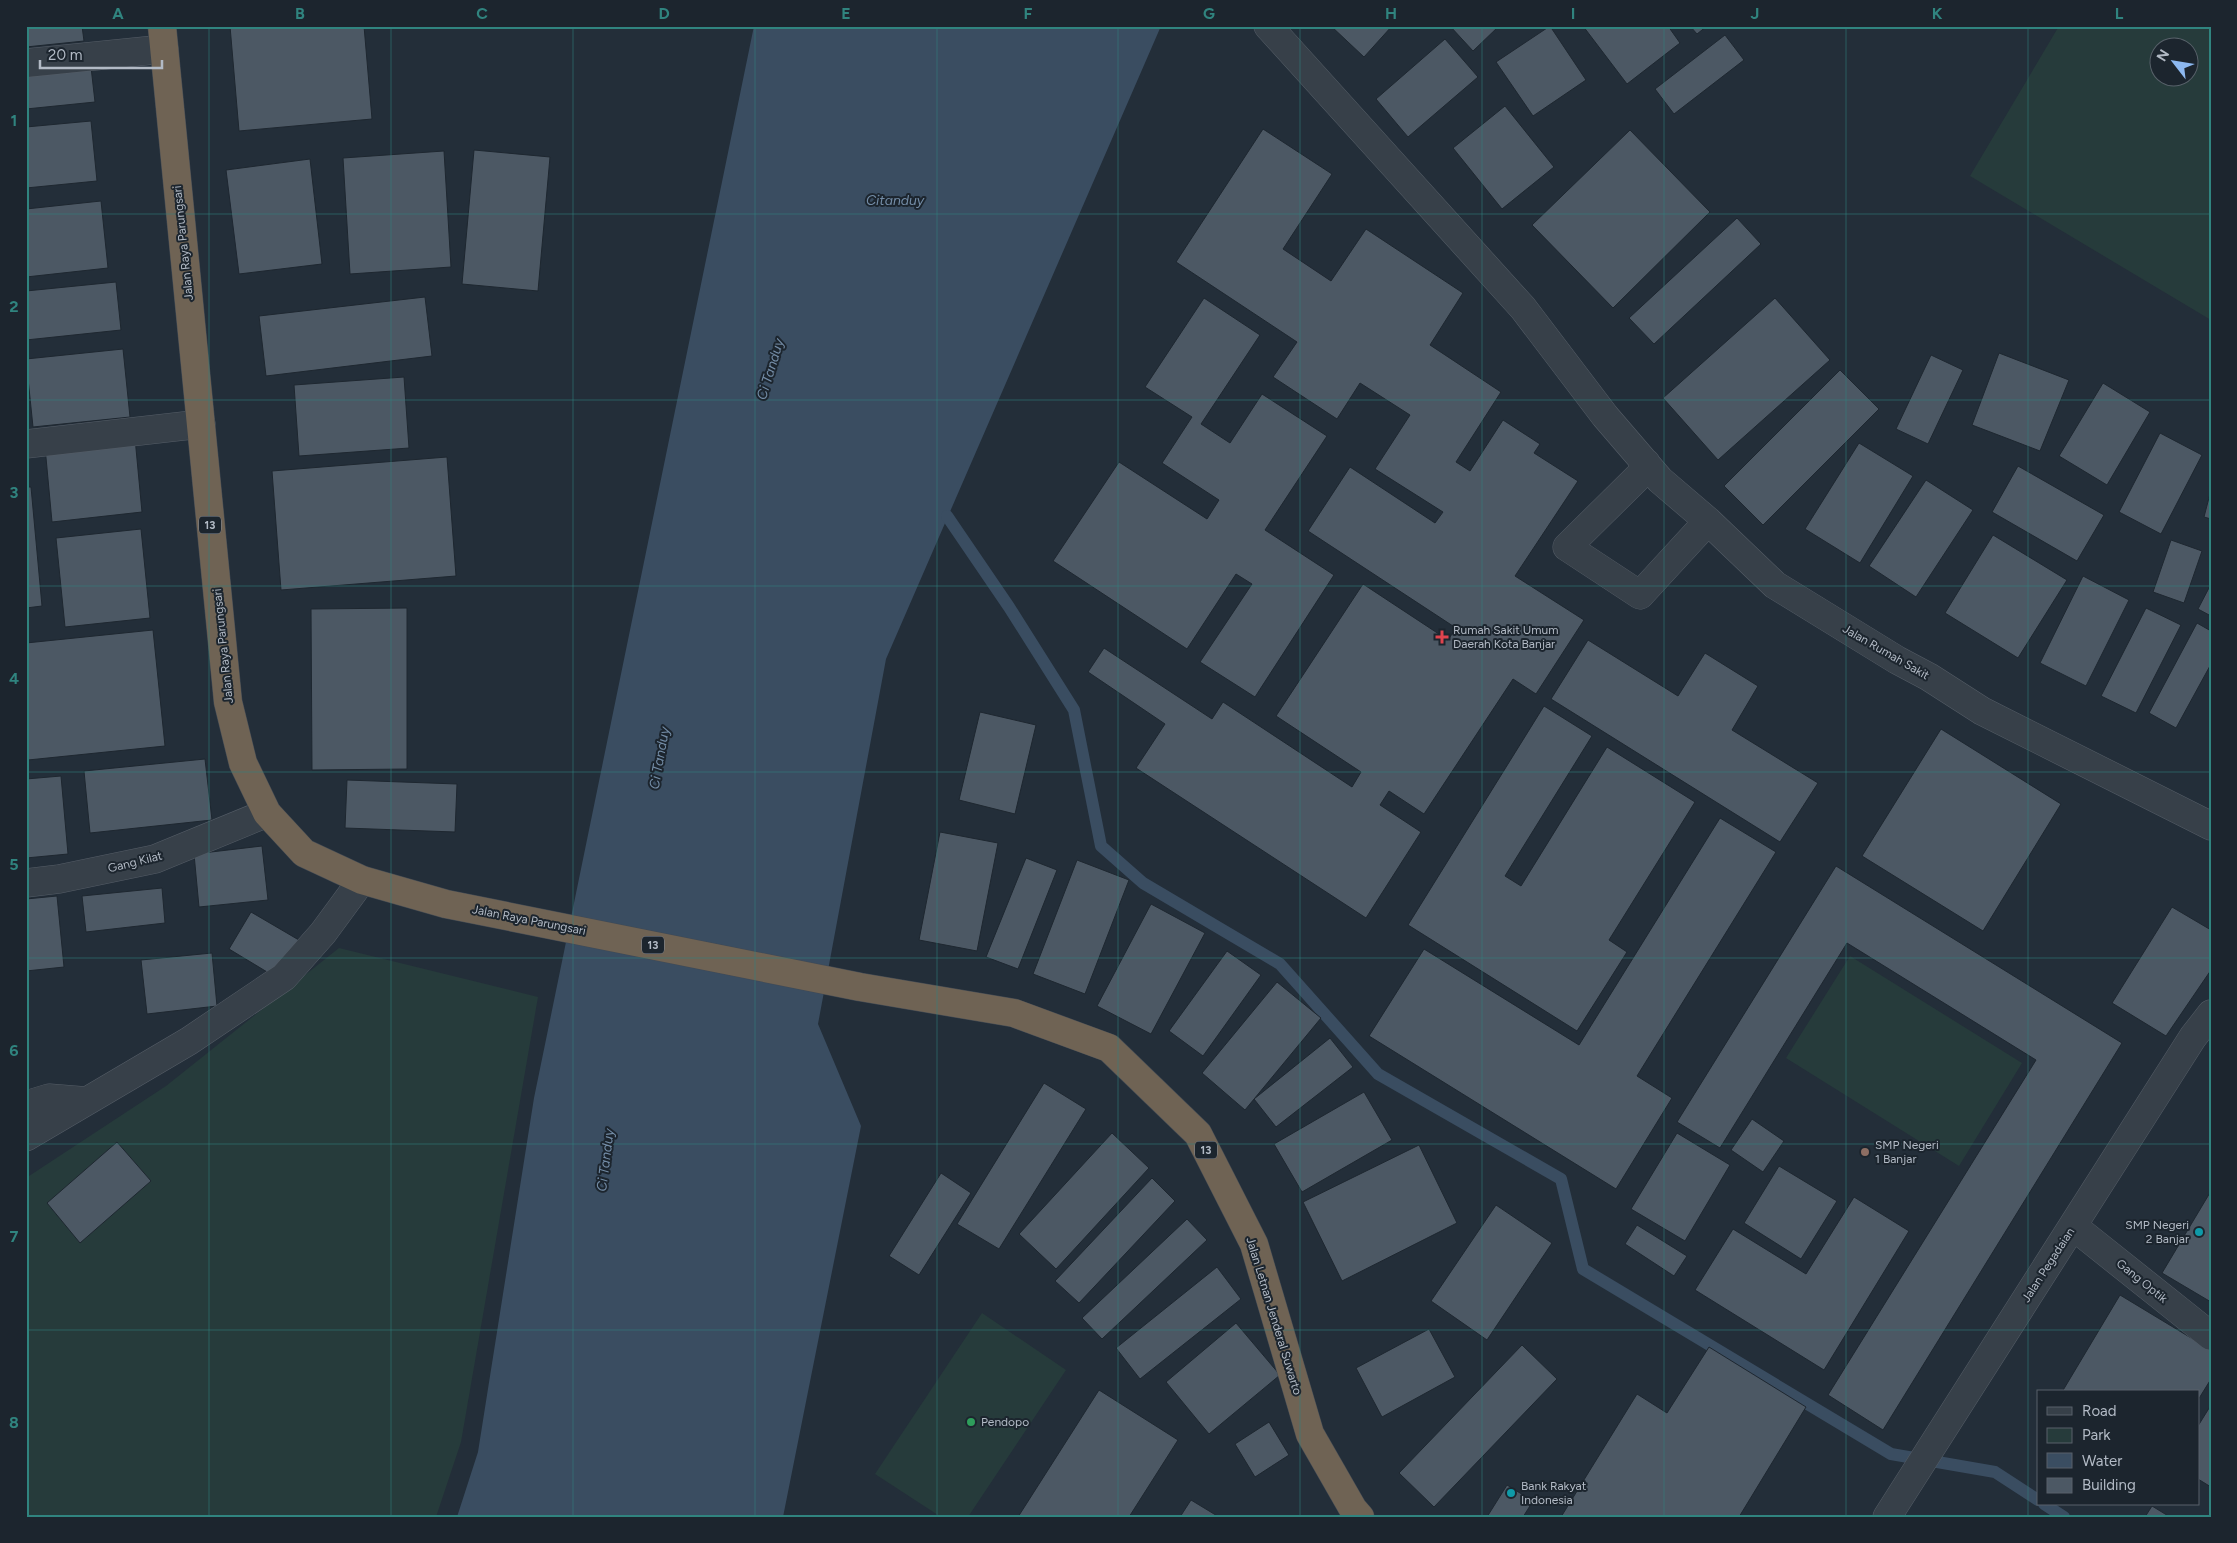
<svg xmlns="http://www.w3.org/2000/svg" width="2237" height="1543" viewBox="0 0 2237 1543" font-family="Figtree,sans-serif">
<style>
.green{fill:#263b3b;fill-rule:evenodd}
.water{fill:#3a4d61}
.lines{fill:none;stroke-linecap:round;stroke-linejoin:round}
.stream{stroke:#3a4d61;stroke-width:12}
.building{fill:#4c5864;stroke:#1e2730}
.minor-casing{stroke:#555d67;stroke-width:29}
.highway-casing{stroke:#424a54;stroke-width:29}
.minor{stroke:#374049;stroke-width:28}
.highway{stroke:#6f6354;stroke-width:28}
.grid{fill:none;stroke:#30847f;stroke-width:1;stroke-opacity:0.55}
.health-dot{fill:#e0444e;stroke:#1c252e;stroke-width:2}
.education-dot{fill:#8d6e63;stroke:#1c252e;stroke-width:2}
.culture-dot{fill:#0f9aa8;stroke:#1c252e;stroke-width:2}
.leisure-dot{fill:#2e9e5b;stroke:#1c252e;stroke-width:2}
.labels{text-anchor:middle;stroke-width:4;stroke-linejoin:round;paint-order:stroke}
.shield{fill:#1c252e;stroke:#858d98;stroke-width:1}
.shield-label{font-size:11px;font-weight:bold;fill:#b2bac5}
.street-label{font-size:12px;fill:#b2bac5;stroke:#1c252e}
.poi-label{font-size:12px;fill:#b2bac5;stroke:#1c252e;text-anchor:start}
.water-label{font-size:14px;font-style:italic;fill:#748da7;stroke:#1c252e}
.neatline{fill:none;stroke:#30847f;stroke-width:2}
.grid-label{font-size:16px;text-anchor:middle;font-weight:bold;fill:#30847f}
</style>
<rect width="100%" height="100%" fill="#232e39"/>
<!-- green -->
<path class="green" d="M2059 26H2211V320L1970 176ZM2160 48H2190V78H2160Z
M339 948 538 997 461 1442 436 1517H26V1178L166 1086Z
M1850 956 2022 1063 1959 1166 1786 1058Z
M982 1313 1066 1370 968 1517H941L875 1474Z"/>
<!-- water -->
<path class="water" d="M754 26H1161L886 659 818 1024 861 1126 783 1517H457L478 1452 534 1098Z"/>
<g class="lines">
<!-- stream -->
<path class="stream" d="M947 516 1009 607 1074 710 1101 846 1143 883 1280 964 1378 1074 1561 1179 1583 1269 1891 1454 1995 1472 2038 1500
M2044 1504 2064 1517"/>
</g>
<!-- building -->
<path class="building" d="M26 26H82L84 41 26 47Z
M230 26H364L372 119 239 131Z
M1331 26H1392L1364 57Z
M1450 26H1499L1473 51Z
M1550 26 1586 80 1533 116 1496 62Z
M1583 26H1668L1680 43 1627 84Z
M1690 26H1707L1697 34Z
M1725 35 1744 60 1674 114 1655 89Z
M1445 39 1478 77 1408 137 1376 99Z
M91 67 95 102 26 109V74Z
M1505 106 1554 167 1502 209 1453 148Z
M91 121 97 181 26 188V127Z
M1263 129 1332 174 1283 249 1331 281 1366 229 1463 293 1430 345 1501 392 1456 462 1470 471 1503 420 1540 444 1534 453 1578 481 1515 576 1584 620 1536 694 1513 679 1424 814 1389 791 1380 805 1421 832 1366 918 1136 768 1165 724 1088 672 1104 648 1212 719 1223 702 1352 787 1361 772 1276 716 1363 584 1448 640 1456 628 1308 531 1350 467 1435 523 1443 512 1375 469 1410 415 1360 383 1337 419 1273 377 1297 342 1176 262Z
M1630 130 1710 212 1613 308 1532 225Z
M474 150 550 157 538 291 462 284Z
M444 151 451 267 350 274 343 158Z
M310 159 322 264 239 274 226 170Z
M101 201 108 268 26 277V209Z
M1737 218 1761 244 1654 344 1629 318Z
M116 282 121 330 26 340V291Z
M425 297 432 356 266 376 259 316Z
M1204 298 1260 335 1201 424 1230 443 1262 394 1327 436 1265 530 1334 575 1255 697 1200 662 1252 584 1236 574 1187 649 1053 561 1119 462 1207 519 1219 500 1162 463 1192 417 1145 387Z
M1775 298 1830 360 1718 460 1663 398Z
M123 349 130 417 33 427 26 359Z
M1999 353 2069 380 2040 451 1972 425Z
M1931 355 1963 370 1928 444 1896 429Z
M1840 370 1879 409 1763 525 1724 486Z
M404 377 409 448 299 456 294 385Z
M2103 383 2150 412 2107 485 2059 456Z
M2160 433 2202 455 2161 534 2119 512Z
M135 438 142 512 52 522 45 447Z
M1859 443 1913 476 1860 563 1805 529Z
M447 457 456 576 281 590 272 471Z
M2018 466 2104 515 2077 561 1992 512Z
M1926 480 1973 510 1916 597 1869 566Z
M26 487H31L42 606 26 608Z
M2211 490V519L2204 517Z
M141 529 150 618 65 627 56 538Z
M1993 535 2067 580 2018 658 1945 613Z
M2171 540 2202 551 2184 603 2153 592Z
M2083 576 2129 600 2086 686 2040 663Z
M2211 584V616L2198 609Z
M407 608V769L312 770 311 609Z
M2146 608 2181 625 2136 713 2101 696Z
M2197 623 2211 631V664L2176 728 2149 713Z
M153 630 165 746 28 760 26 740V643Z
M1588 640 1678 696 1705 653 1758 686 1732 730 1818 783 1780 842 1551 699Z
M1544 706 1592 736 1505 876 1521 886 1607 747 1695 802 1609 940 1627 952 1577 1031 1408 925Z
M980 712 1036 725 1015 814 959 800Z
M1941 729 2061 804 1983 931 1862 856Z
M205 759 212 820 90 833 84 771Z
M61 776 68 854 26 858V779Z
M347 780 457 784 455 832 345 828Z
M1720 818 1776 852 1637 1076 1672 1098 1616 1189 1369 1036 1424 949 1579 1045Z
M940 832 998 843 977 951 919 940Z
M262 846 268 900 199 907 194 854Z
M1026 858 1057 870 1018 969 986 957Z
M1077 860 1129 880 1085 994 1033 974Z
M1836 866 2122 1043 1883 1430 1828 1395 2036 1060 1847 943 1720 1148 1677 1122Z
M162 888 165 923 86 932 82 896Z
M57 896 64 967 26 971V899Z
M1151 904 1205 933 1151 1034 1097 1006Z
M2172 907 2211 930V970L2166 1036 2112 1003Z
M251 912 304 943 282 981 229 949Z
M1227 951 1261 975 1203 1056 1169 1031Z
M212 953 217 1006 147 1014 141 960Z
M1277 982 1321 1018 1245 1110 1202 1073Z
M1330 1038 1353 1067 1276 1127 1254 1099Z
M1044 1083 1086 1109 999 1249 957 1224Z
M1364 1092 1392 1140 1302 1192 1274 1144Z
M1752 1119 1784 1141 1763 1172 1731 1150Z
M1112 1133 1149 1168 1056 1269 1019 1234Z
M1677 1133 1730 1165 1685 1241 1631 1209Z
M117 1142 151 1181 80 1243 47 1203Z
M1419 1145 1457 1223 1342 1281 1303 1202Z
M1779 1166 1837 1201 1801 1259 1744 1223Z
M941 1173 971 1193 919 1275 889 1256Z
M1152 1178 1175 1201 1079 1303 1055 1281Z
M2211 1191V1302L2162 1273Z
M1854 1197 1909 1231 1824 1370 1695 1290 1733 1229 1806 1274Z
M1496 1205 1552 1243 1487 1340 1431 1301Z
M1187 1219 1207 1240 1102 1339 1082 1318Z
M1637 1225 1687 1256 1674 1276 1625 1244Z
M1217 1267 1241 1299 1140 1379 1116 1348Z
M2120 1295 2211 1350V1379L2198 1400V1392H2062Z
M1236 1323 1280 1375 1209 1434 1166 1382Z
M1429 1329 1455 1377 1382 1417 1356 1368Z
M1522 1345 1557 1379 1434 1507 1399 1473Z
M1709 1347 1806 1407 1739 1517H1561L1637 1394 1667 1413Z
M1099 1390 1178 1440 1129 1517H1018Z
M2211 1405V1487L2198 1479V1426Z
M1269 1422 1289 1455 1255 1477 1235 1444Z
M1507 1485 1533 1501 1523 1517H1487Z
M1191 1500 1219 1517H1180Z
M2152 1506 2170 1517H2145Z"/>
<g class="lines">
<defs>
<path id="minor" d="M1268 26 1523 308 1605 416 1660 480 1708 521 1775 585 1897 660 1929 677 1982 711 2211 826
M26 63 164 49
M26 444 201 424
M1646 463 1640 475 1567 547 1640 595 1708 521
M26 883 59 879 155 859 267 813
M26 1105 49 1098 86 1101
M26 1137 189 1041 284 977 323 933 362 880
M2073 1226 2211 1336
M1887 1517 2193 1037 2211 1014"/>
<path id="highway" d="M162 26 228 702 243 763 267 813 304 853 362 880 446 904 860 987 1014 1013 1109 1048 1198 1134 1254 1244 1310 1434 1353 1509 1360 1517"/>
</defs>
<!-- minor casing -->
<use href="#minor" class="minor-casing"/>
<!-- highway casing -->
<use href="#highway" class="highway-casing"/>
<!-- minor -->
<use href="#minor" class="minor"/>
<!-- highway -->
<use href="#highway" class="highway"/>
</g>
<!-- grid -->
<path class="grid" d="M209 26V1517M391 26V1517M573 26V1517M755 26V1517M937 26V1517M1118 26V1517M1300 26V1517M1482 26V1517M1664 26V1517M1846 26V1517M2028 26V1517M26 214H2211M26 400H2211M26 586H2211M26 772H2211M26 958H2211M26 1144H2211M26 1330H2211"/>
<!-- markers -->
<path class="health-dot" d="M1439.5 629.5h5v5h5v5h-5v5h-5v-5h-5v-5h5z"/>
<circle class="education-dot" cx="1865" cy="1152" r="5"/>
<g class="culture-dot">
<circle cx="2199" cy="1232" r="5"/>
<circle cx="1511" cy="1493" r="5"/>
</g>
<circle class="leisure-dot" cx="971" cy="1422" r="5"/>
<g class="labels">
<!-- shield labels -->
<g class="shield">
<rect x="199" y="516.5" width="22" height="17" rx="4"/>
<rect x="642" y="936.5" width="22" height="17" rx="4"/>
<rect x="1195" y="1141.5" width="22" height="17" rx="4"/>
</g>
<g class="shield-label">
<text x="210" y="529">13</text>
<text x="653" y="949">13</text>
<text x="1206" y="1154">13</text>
</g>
<!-- street labels -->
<g class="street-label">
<text transform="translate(183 243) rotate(-96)" y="4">Jalan Raya Parungsari</text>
<text transform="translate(223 646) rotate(-96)" y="4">Jalan Raya Parungsari</text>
<text transform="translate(1886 652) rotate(30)" y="4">Jalan Rumah Sakit</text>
<text transform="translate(135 862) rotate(-14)" y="4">Gang Kilat</text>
<text transform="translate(529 920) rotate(11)" y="4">Jalan Raya Parungsari</text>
<text transform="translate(2048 1265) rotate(-57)" y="4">Jalan Pegadaian</text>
<text transform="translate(2142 1281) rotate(39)" y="4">Gang Optik</text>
<text transform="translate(1274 1316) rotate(73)" y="4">Jalan Letnan Jenderal Suwarto</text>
</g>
<!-- poi labels -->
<g class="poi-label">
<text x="1453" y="634">Rumah Sakit Umum<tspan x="1453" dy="14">Daerah Kota Banjar</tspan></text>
<text x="1875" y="1149">SMP Negeri<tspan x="1875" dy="14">1 Banjar</tspan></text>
<text x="2189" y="1229" text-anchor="end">SMP Negeri<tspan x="2189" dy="14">2 Banjar</tspan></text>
<text x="981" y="1426">Pendopo</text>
<text x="1521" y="1490">Bank Rakyat<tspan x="1521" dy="14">Indonesia</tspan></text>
</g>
<!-- water labels -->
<g class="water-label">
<text x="895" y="205">Citanduy</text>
<text transform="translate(770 369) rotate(-73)" y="5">Ci Tanduy</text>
<text transform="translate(659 758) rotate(-80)" y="5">Ci Tanduy</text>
<text transform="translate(605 1160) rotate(-83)" y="5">Ci Tanduy</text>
</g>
</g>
<!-- border -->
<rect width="2237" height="1543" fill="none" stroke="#1c252e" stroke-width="55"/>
<!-- legend -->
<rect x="2037" y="1390" width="162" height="115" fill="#1c252e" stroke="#58616a"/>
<rect x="2047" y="1407" width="25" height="8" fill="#374049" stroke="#58616a"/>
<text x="2082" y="1416" font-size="15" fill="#b2bac5">Road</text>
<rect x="2047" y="1428" width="25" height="15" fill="#263b3b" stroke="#58616a"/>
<text x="2082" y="1440" font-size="15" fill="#b2bac5">Park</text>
<rect x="2047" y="1453" width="25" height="15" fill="#3a4d61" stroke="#58616a"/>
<text x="2082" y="1466" font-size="15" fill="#b2bac5">Water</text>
<rect x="2047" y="1478" width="25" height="15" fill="#4c5864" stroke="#58616a"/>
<text x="2082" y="1490" font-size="15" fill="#b2bac5">Building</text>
<!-- north arrow -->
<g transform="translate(2174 62) rotate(301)"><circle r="24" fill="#1c252e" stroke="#58616a"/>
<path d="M0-4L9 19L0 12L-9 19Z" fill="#8cb8f0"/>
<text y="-8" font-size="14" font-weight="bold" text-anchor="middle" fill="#b2bac5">N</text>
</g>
<!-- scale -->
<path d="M40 60v8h122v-8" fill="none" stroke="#b2bac5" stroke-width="2.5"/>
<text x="48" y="60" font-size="15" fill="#b2bac5" stroke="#1c252e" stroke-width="4" paint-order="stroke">20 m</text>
<rect x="28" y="28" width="2182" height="1488" class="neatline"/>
<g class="grid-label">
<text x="118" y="19">A</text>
<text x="300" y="19">B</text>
<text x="482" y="19">C</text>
<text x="664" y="19">D</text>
<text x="846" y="19">E</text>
<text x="1028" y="19">F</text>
<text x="1209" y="19">G</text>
<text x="1391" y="19">H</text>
<text x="1573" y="19">I</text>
<text x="1755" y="19">J</text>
<text x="1937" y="19">K</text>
<text x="2119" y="19">L</text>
<text x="14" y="126">1</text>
<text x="14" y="312">2</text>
<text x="14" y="498">3</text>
<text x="14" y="684">4</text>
<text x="14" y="870">5</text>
<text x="14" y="1056">6</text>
<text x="14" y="1242">7</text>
<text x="14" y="1428">8</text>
</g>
</svg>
